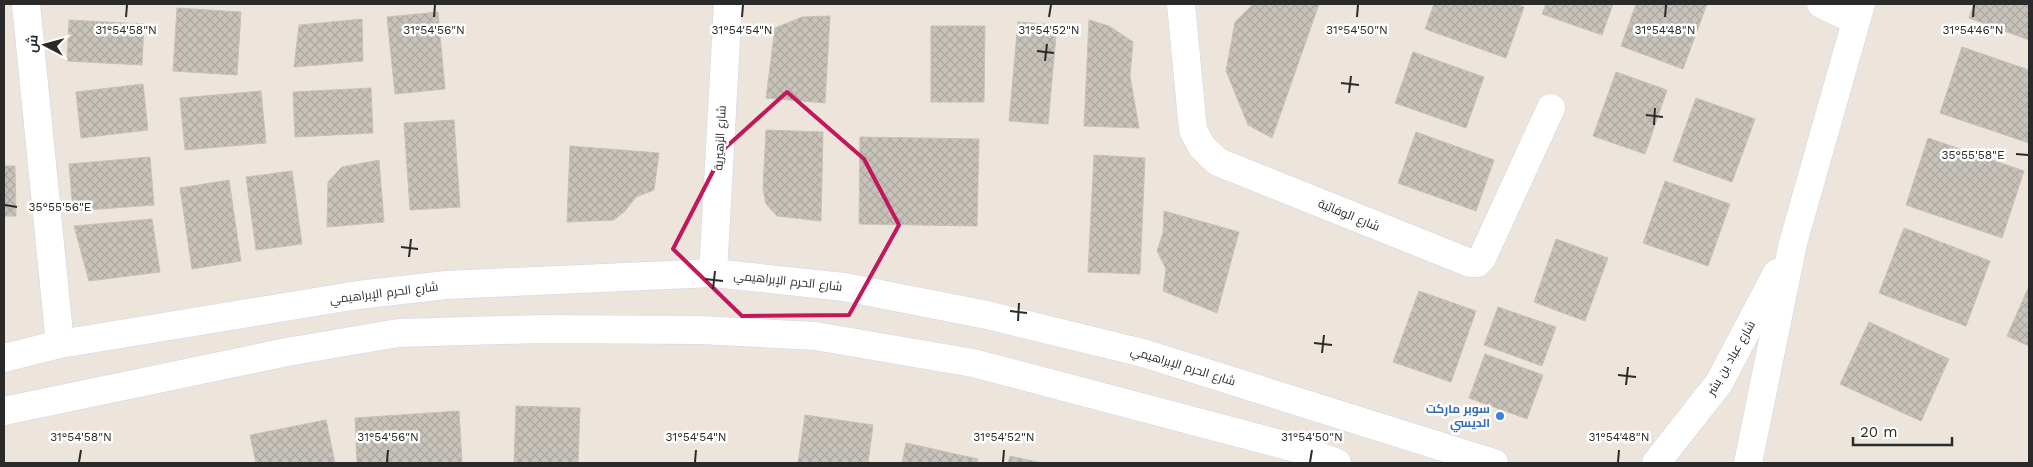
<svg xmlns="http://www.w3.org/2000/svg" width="2033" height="467" viewBox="0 0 2033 467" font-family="'Work Sans',Cairo,sans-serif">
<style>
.building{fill:url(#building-cross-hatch);stroke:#c9c1b5}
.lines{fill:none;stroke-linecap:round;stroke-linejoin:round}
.street-casing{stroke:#d1d5e4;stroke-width:29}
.secondary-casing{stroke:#d1d5e4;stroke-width:29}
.street{stroke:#fff;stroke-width:28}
.secondary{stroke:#fff;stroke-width:28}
.marked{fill:none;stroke:#c2185b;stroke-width:4;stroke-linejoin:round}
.ticks{fill:none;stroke:#2a2a2a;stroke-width:2}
.shop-dot{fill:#3f7fe0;stroke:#fff;stroke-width:2}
.labels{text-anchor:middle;stroke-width:5;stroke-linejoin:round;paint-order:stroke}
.street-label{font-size:12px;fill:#2a2a2a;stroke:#fff}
.shop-label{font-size:12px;font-weight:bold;fill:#366cbe;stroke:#fff;text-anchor:end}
.ticks-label{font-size:12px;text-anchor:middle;fill:#2a2a2a;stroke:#fff;stroke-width:5;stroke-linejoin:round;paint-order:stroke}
</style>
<defs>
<pattern id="building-cross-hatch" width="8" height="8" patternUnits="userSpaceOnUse" patternTransform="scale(1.25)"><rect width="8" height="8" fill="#c8c3ba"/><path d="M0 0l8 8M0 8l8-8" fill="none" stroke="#aca8a0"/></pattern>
</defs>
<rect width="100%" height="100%" fill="#ede5dc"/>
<!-- building -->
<path class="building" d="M1253 4H1319L1272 138 1248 125 1226 71 1235 22Z
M1434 4H1515L1524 7 1506 58 1425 29Z
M1546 4H1613L1602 35 1542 14Z
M1636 4H1707L1683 69 1621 46Z
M1974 4H2029V40L1969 18Z
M177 8 241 12 237 75 173 71Z
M438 12 445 89 395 94 387 17Z
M830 16 825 103 766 98 775 28 802 17Z
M362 19 363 61 294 67 299 25Z
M69 20 144 24 142 65 67 61Z
M1089 20 1109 26 1133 42 1130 76 1139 128 1084 126Z
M1018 22 1057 25 1048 124 1009 121Z
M931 26H985L984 102H931Z
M1962 47 2029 70V143L1940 113Z
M1413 52 1484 77 1466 128 1395 103Z
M1616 72 1667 90 1645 154 1593 136Z
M143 84 148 130 81 138 76 92Z
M371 88 373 133 295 137 293 92Z
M261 91 266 143 185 150 180 98Z
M1696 98 1755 119 1732 182 1673 161Z
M454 120 460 207 410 210 404 123Z
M766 130 823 132 821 221 777 216 766 204 763 189Z
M1416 132 1494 160 1476 211 1398 183Z
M860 137 979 139 977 226 859 224Z
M1928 138 2024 171 2002 238 1906 205Z
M570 146 659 153 654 190 636 197 625 211 614 220 567 222Z
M1094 155 1145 158 1140 274 1088 272Z
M150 157 154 205 73 211 69 164Z
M379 160 384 222 327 227 328 182 342 167Z
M4 166H15L16 216H4Z
M292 171 302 244 256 250 246 177Z
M229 180 241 261 192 269 180 188Z
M1665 181 1730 204 1708 266 1643 243Z
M1164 211 1239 232 1217 313 1163 291 1166 269 1157 251 1163 233Z
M152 219 160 272 89 281 74 226Z
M1904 228 1990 261 1966 326 1879 293Z
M1556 239 1608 258 1585 321 1534 302Z
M2029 286V346L2007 336Z
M1419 291 1476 311 1451 382 1393 362Z
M1498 307 1556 327 1542 366 1484 345Z
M1869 322 1949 359 1921 421 1840 384Z
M1485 354 1543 375 1527 419 1469 398Z
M516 406 580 408 578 463H514Z
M459 411 462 463H357L355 418Z
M805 415 873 425 868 463H798Z
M326 420 335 463H256L250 435Z
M906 443 978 459 977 463H902Z
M1010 456 1042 463H1008Z"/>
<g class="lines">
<defs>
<path id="street" d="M26 4 60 344
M1181 4 1193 130 1202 147 1218 162 1470 263H1477L1482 258 1551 108
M1821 4 1855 20
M713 273 728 4"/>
<path id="secondary" d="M4 358 60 344 358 295 446 285 713 273 844 287 987 315 1143 353 1494 463
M4 411 287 352 398 333 540 329 700 330 815 336 973 363 1296 448 1337 463
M1656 463 1719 383 1777 273
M1748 463 1793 243 1861 4"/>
</defs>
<!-- street casing -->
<use href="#street" class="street-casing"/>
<!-- secondary casing -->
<use href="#secondary" class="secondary-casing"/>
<!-- street -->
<use href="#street" class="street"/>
<!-- secondary -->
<use href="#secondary" class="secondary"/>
</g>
<!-- marked area -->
<path class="marked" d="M787 92 864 159 899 225 849 315 742 316 673 249 725 148Z"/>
<!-- ticks -->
<path class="ticks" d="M126 17 127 5M434 17 435 5M742 17 743 5M1049 17 1051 5M1357 17 1358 5M1665 17 1666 5M1973 17 1974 5M1037 51 1054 53M1045 61 1047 44M1341 83 1359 85M1349 93 1351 76M1646 115 1663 117M1654 125 1655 108M2016 154 2028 155M5 205 17 207M401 247 418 249M409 257 411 239M705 279 723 281M713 289 715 271M1010 311 1027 313M1018 321 1019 303M1314 343 1332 345M1322 353 1324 335M1618 375 1636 377M1626 385 1628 367M79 462 81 450M387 462 388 450M695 462 696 450M1003 462 1004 450M1310 462 1312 450M1618 462 1619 450"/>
<!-- markers -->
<circle class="shop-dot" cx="1500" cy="416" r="5"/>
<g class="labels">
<!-- street labels -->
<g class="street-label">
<text transform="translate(720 138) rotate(-87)" y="4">شارع الزهيرية</text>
<text transform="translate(1349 215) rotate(22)" y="4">شارع الوفائية</text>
<text transform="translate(788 281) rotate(6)" y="4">شارع الحرم الإبراهيمي</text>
<text transform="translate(384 293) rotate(-7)" y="4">شارع الحرم الإبراهيمي</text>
<text transform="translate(1731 358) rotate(-60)" y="4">شارع عباد بن بشر</text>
<text transform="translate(1183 366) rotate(17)" y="4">شارع الحرم الإبراهيمي</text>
</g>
<!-- shop labels -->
<g class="shop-label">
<text x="1490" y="413">سوبر ماركت<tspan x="1490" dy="14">الديسي</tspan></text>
</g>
</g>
<g class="ticks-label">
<text x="126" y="34">31°54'58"N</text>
<text x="434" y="34">31°54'56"N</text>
<text x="742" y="34">31°54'54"N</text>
<text x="1049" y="34">31°54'52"N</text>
<text x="1357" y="34">31°54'50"N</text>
<text x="1665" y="34">31°54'48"N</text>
<text x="1973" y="34">31°54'46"N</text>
<text x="1973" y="159">35°55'58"E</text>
<text x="60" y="211">35°55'56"E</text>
<text x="81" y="441">31°54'58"N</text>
<text x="388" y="441">31°54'56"N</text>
<text x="696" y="441">31°54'54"N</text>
<text x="1004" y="441">31°54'52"N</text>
<text x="1312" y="441">31°54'50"N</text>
<text x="1619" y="441">31°54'48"N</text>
</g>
<!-- border -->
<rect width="2033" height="467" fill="none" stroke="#2a2a2a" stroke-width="10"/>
<!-- north arrow -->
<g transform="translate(45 45) rotate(276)" stroke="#ffffff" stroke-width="4" paint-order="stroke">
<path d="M0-4L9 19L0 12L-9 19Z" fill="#2a2a2a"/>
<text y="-8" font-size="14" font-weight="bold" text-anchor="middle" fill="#2a2a2a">ش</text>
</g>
<!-- scale -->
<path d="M1853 437v8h99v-8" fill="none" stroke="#2a2a2a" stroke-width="2.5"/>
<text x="1860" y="437" font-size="15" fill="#2a2a2a" stroke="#ffffff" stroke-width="4" paint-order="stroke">20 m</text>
</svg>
